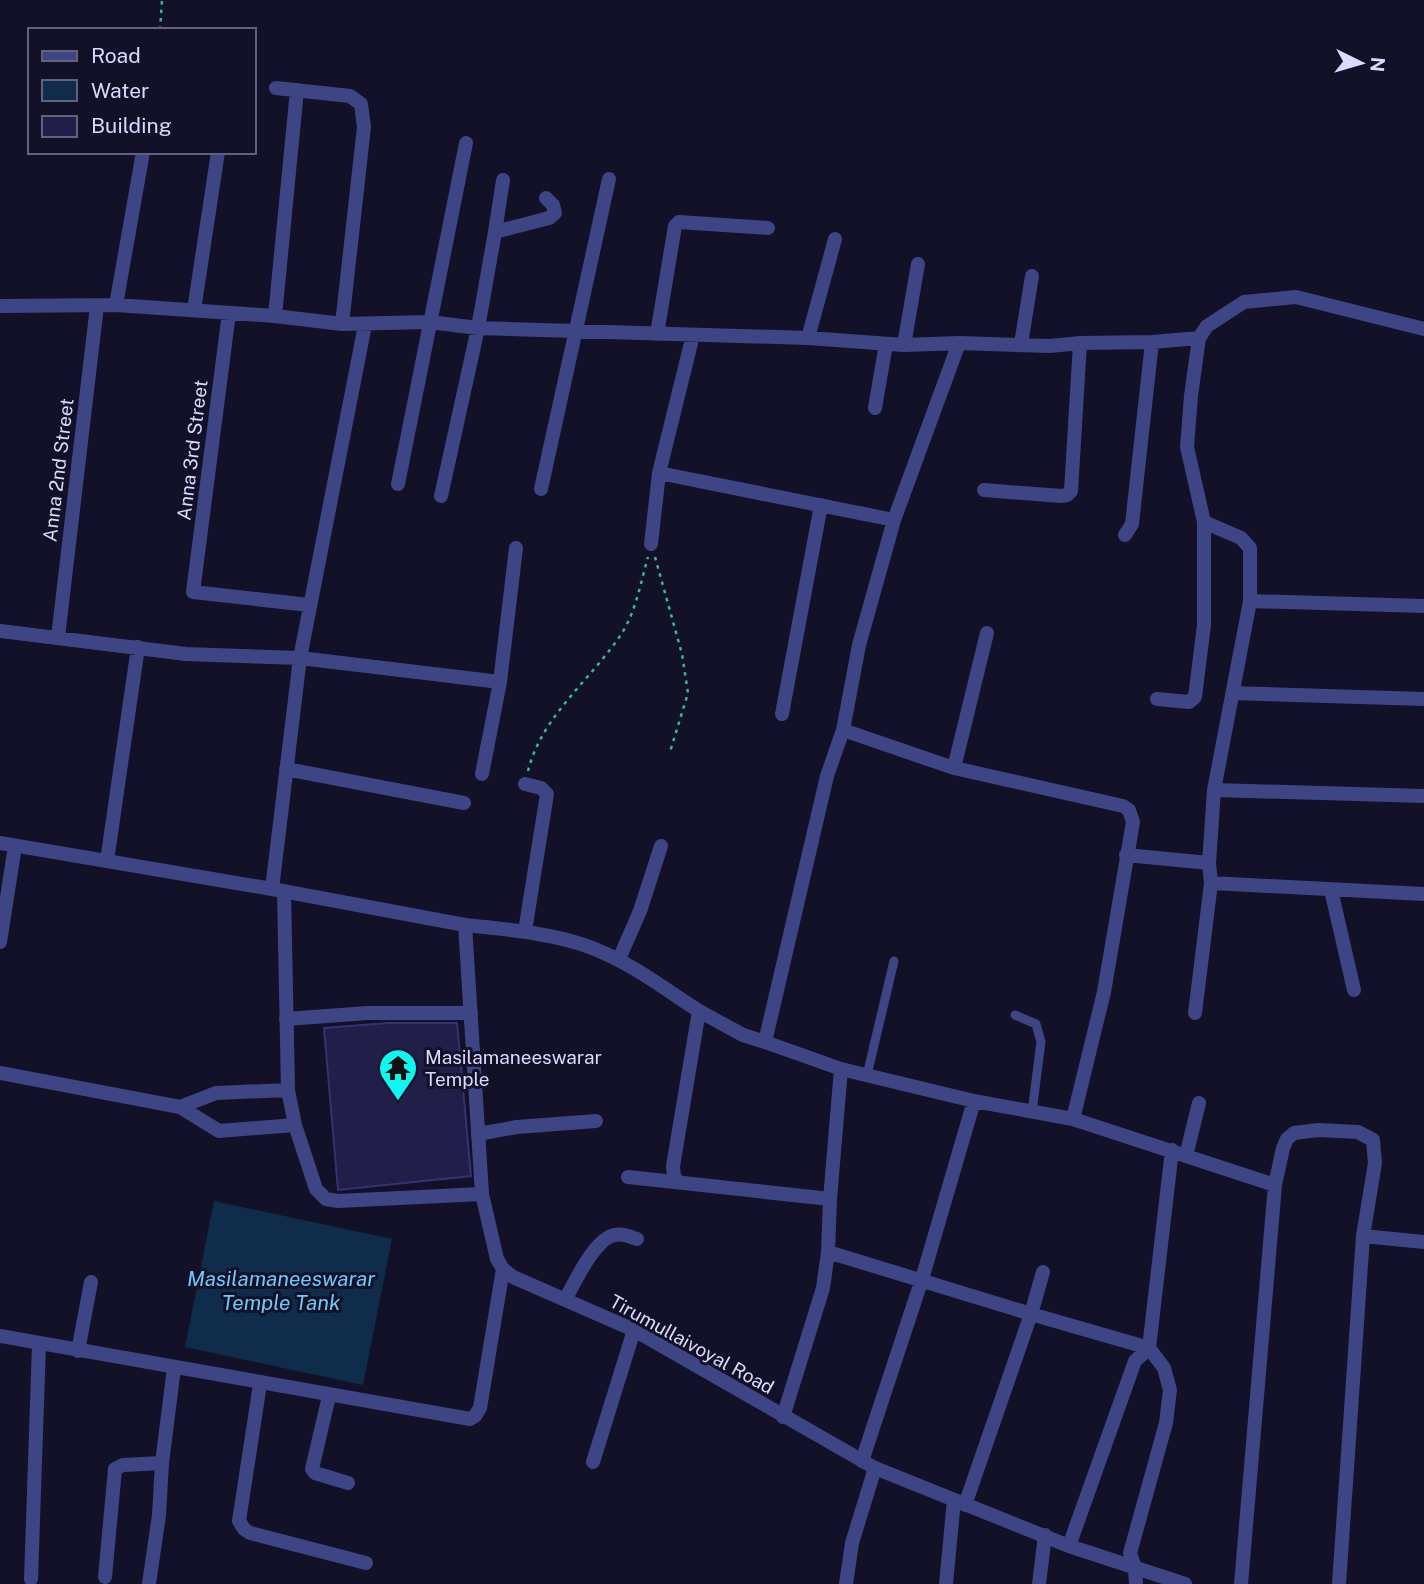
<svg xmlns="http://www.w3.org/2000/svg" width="1424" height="1584" viewBox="0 0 1424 1584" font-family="'Public Sans',sans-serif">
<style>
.water{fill:#0f2c4a}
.building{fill:#211e49;stroke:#353174;stroke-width:2}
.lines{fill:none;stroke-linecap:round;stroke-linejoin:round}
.path{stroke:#35b79e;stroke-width:2.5;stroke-dasharray:3.5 5;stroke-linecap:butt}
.service{stroke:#3e4585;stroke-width:9}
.minor{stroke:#3e4585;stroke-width:14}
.tertiary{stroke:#3e4585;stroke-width:14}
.labels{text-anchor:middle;stroke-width:6;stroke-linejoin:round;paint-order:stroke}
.street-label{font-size:19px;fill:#dadafe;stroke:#121128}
.poi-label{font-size:19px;fill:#dadafe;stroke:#121128;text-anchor:start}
.water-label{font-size:21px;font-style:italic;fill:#6ccbfa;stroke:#121128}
</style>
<rect width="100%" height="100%" fill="#121128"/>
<!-- water -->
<path class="water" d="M214 1201 392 1239 363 1385 185 1347Z"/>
<!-- building -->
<path class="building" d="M389 1023H457L471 1176 338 1190 324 1028Z"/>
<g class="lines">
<!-- path -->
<path class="path" d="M160 30 162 0
M655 557 682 654 688 693 670 752
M528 771C542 715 592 679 622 633 636 611 641 581 648 557"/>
<!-- service -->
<path class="service" d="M1015 1015 1036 1024 1041 1042 1032 1112
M867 1075 894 961"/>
<!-- minor -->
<path class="minor" d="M276 88 350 96 361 104 364 127 342 324
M495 232 503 180
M116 305 143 152
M0 306 116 305 275 316 342 324 429 322 478 328 808 338 904 345 959 343 1050 346 1080 343 1152 342 1199 338 1207 326 1244 302 1296 297 1424 329
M194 310 218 152
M229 313 193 592 309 605
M275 316 297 90
M657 334 675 226 679 222 768 228
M808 338 835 239
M1021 344 1032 276
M904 345 918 264
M875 408 886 344
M659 473 894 520
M398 484 466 143
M541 489 609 179
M984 490 1061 496 1067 495 1071 491 1080 343
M441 496 478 328 495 232 549 218 555 213 553 205 546 198
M1204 522 1241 538 1250 548V601
M1125 535 1132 524 1152 342
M651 544 659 473 693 335
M1424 606 1250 601 1214 790 1209 863 1211 883 1424 894
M0 631 186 654 300 658 365 325
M58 637 97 306
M1233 693 1424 699
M1157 699 1189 702 1195 697 1204 625V522L1187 447 1191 396 1199 338
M782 714 821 505
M843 730 954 768
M286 769 464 803
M482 774 500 682 516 548
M1214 790 1424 796
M1126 855 1209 863
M107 861 138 647
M272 889 300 658 500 682
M1331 890 1354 990
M465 925C506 929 560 934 597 950 634 965 666 990 699 1011L673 1166 674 1177 678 1181
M525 931 547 794 541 788 525 784
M619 959 640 911 661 846
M699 1011 743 1035 765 1042
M1195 1013 1211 883
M286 1019 368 1013H471
M841 1069 765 1042 827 776 843 730 859 645 894 520 959 343
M0 1073 180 1107 219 1131 295 1125 288 1090 284 891
M180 1107 216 1093 288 1090
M1073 1119 1275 1185
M295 1125 316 1189 326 1199 338 1201 482 1194
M478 1134 517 1127 596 1121
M1186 1156 1199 1103
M628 1177 830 1199 828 1252 823 1288 783 1417
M830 1199 841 1069 974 1101 1073 1119 1104 992 1133 822 1129 810 1123 806 954 768 987 633
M1363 1236 1424 1242
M828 1252 1031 1314 965 1505
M1043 1272 1031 1314 1149 1348 1164 1368 1170 1390 1166 1423 1130 1553 1135 1568 1136 1584
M566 1298C575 1282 595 1238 615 1235 623 1233 630 1237 637 1239
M78 1351 91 1282
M260 1384 239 1521 244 1529 250 1533 366 1563
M329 1396 312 1469 315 1473 348 1483
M862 1461 922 1279 974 1101
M593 1462 634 1330
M1069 1546 1135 1361 1149 1348 1172 1150
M105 1577 115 1469 123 1465 162 1463
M31 1579 39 1345
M846 1584 852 1543 875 1468
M946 1584 954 1500
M1039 1584 1045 1535
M1241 1584 1275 1185 1283 1148 1287 1139 1294 1133 1318 1130 1358 1132 1373 1140 1375 1163 1363 1236 1339 1584"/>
<!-- tertiary -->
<path class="tertiary" d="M0 843 272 889 465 925 482 1194 497 1259 503 1269 513 1277 634 1330 875 1468 1069 1546 1185 1584
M0 942 15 846
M0 1336 470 1419 475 1416 480 1408 503 1269
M149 1584 159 1515 162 1463 174 1368"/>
</g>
<!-- icons -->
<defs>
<symbol id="temple-pin" viewBox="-11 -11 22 30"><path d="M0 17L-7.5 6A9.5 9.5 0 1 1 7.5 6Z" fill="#0df6ef" stroke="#121128"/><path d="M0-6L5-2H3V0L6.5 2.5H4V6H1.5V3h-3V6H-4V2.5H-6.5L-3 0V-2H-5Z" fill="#111"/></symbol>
</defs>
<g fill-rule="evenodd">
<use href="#temple-pin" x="376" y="1046" width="44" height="60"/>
</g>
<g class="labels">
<!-- street labels -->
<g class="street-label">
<text transform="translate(192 450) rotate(-83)" y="7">Anna 3rd Street</text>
<text transform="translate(58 470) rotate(-83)" y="7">Anna 2nd Street</text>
<text transform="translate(692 1344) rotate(29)" y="7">Tirumullaivoyal Road</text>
</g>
<!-- poi labels -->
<g class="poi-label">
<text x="425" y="1064">Masilamaneeswarar<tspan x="425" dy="22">Temple</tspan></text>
</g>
<!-- water labels -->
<g class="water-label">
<text x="281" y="1286">Masilamaneeswarar<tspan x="281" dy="24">Temple Tank</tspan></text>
</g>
</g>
<!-- legend -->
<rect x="28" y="28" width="228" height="126" fill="#121128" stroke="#62617e" stroke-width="2"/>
<rect x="42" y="51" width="35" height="10" fill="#3e4585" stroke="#62617e" stroke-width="2"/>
<text x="91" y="63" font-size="21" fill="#dadafe">Road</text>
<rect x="42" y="80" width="35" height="21" fill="#0f2c4a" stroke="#62617e" stroke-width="2"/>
<text x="91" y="98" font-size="21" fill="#dadafe">Water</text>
<rect x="42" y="116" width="35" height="21" fill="#211e49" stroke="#62617e" stroke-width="2"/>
<text x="91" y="133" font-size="21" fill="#dadafe">Building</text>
<!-- north arrow -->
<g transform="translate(1361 63) rotate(95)" stroke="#121128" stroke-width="5" paint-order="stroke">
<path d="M0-5L12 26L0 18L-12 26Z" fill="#dadafe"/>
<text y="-10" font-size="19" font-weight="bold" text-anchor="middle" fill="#dadafe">N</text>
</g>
</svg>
